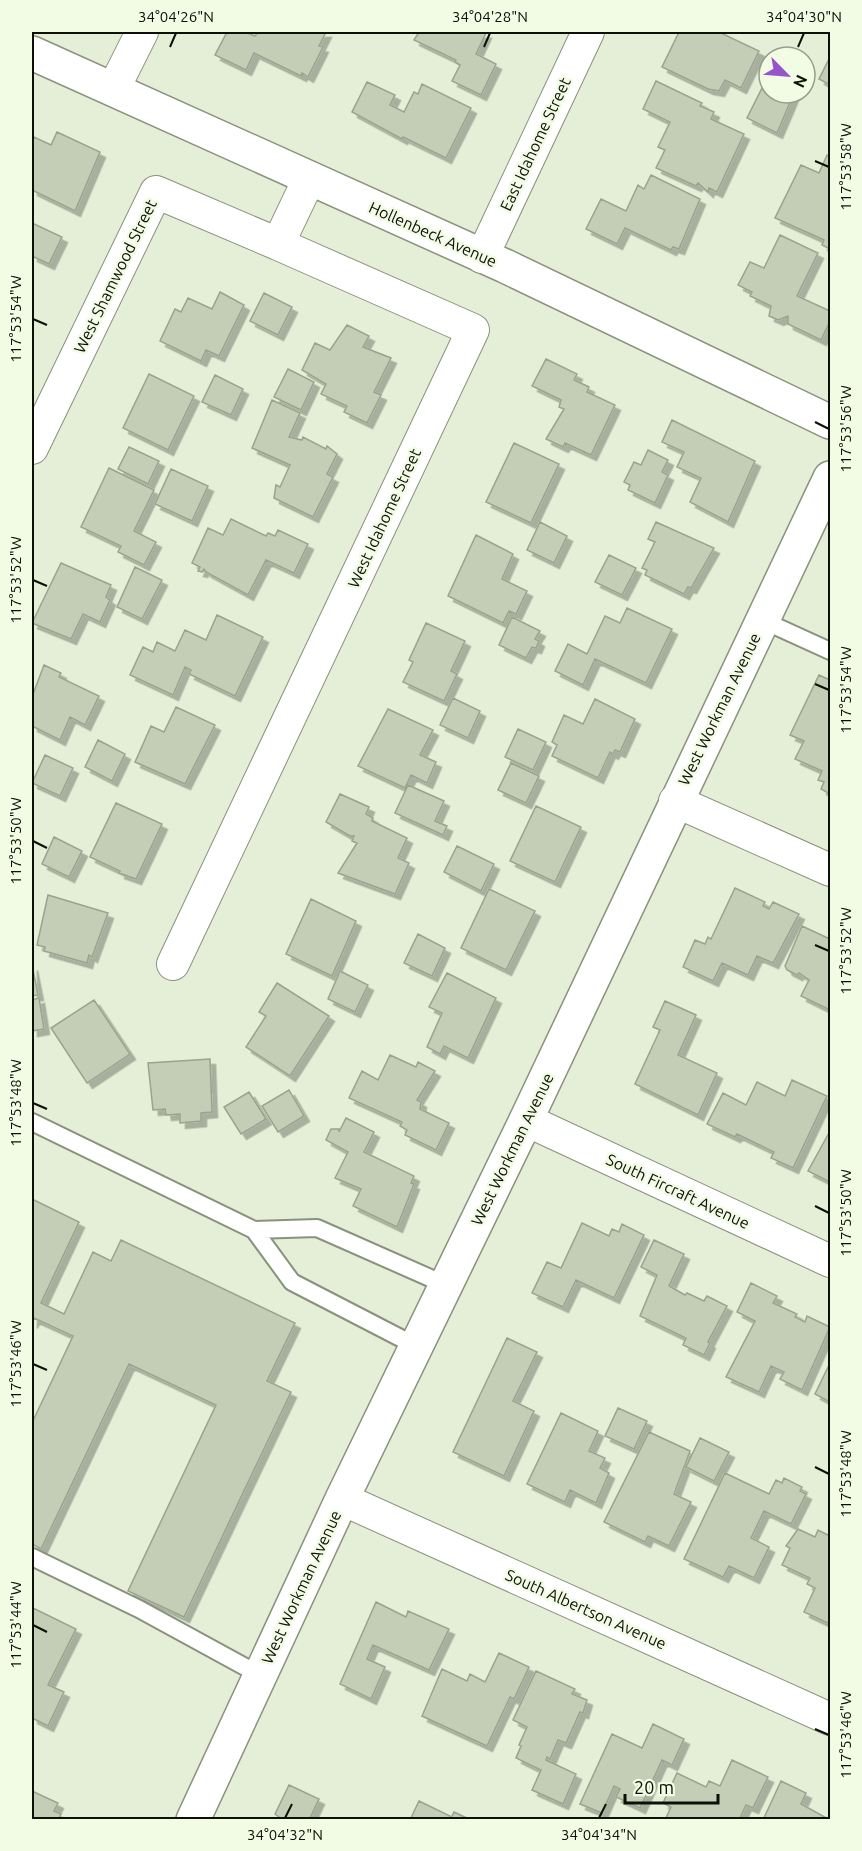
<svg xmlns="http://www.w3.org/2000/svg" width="862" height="1851" viewBox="0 0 862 1851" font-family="Ubuntu,sans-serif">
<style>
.building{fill:#c4cdb6;stroke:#9aa38d;stroke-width:1.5;filter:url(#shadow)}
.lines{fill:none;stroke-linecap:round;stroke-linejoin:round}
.service-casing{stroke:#89927c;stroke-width:20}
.minor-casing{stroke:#89927c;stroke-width:34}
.tertiary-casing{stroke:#89927c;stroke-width:36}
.service{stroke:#fff;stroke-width:16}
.minor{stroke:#fff;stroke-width:32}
.tertiary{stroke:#fff;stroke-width:33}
.ticks{fill:none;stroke:#0d1008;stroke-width:2}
.labels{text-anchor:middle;stroke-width:5;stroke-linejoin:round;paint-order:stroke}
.street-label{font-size:16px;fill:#0d1008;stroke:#f2fce4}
.neatline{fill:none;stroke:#0d1008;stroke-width:2}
.ticks-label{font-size:15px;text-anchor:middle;fill:#0d1008}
</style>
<defs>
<filter id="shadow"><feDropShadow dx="5.5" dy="5.5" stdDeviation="0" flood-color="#0004"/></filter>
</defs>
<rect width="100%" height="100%" fill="#e5efd7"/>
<!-- building -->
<path class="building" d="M227 32H245L255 36 258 32H326L319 46 323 47 308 77 302 73 301 76 254 53 246 70 215 55Z
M419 32 486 33 476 54 496 64 481 95 452 81 460 65 455 62 456 60 414 40Z
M679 32H719L759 51 741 88 725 80 719 91 708 89 662 67Z
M828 61 830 62V85L819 79Z
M767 78 769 93H794L777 133 747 118Z
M656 81 702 103 700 106 714 112 711 119 744 134 717 192 709 188 708 192 698 183 696 186 656 168 665 150 658 147 670 122 643 109Z
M367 82 395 95 390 105 404 112 414 92 418 94 422 84 471 108 446 158 403 137 402 139 352 112Z
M57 132 100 152 75 211 32 190V141L34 137 51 145Z
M827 155 830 157V249L822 245 824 240 775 218 801 165 819 173Z
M651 175 700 199 679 249 673 247 671 250 625 228 617 244 586 229 601 199 626 211 638 185 644 189Z
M32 223 62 237 49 264 32 256Z
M780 235 818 253 797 296 830 311V321L821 340 788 324V316L778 320 769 316 771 306 750 296 752 292 738 285 750 262 764 268Z
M220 292 244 305 219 356 206 350 201 361 160 341 175 309 181 312 188 298 212 309Z
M264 293 292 307 278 335 250 321Z
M347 325 369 336 363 347 391 358 374 392 381 395 367 423 344 412 347 406 321 394 326 384 302 370 315 343 330 350Z
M546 359 577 374 574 380 589 387 587 392 615 405 591 455 565 443 563 447 546 439 564 409 559 407 561 400 532 386Z
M288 369 314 382 301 410 274 397Z
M149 374 194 396 168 450 123 428Z
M215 375 243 389 231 415 202 402Z
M272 400 300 413 289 437 302 440 303 437 326 449 327 446 337 454 327 474 333 477 313 517 274 498 276 485 280 487 290 465 252 448Z
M672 420 755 461 728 522 690 502 701 478 677 467 684 452 662 442Z
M514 443 559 464 531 523 486 502Z
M129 447 159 461 148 484 118 469Z
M648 450 668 460 662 472 668 475 655 503 628 490 630 485 624 482 634 462 641 465Z
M109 468 154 490 134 531 156 542 144 565 118 552 121 546 81 527Z
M171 469 208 486 192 521 155 504Z
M231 519 266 536 268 533 275 536 278 530 308 544 294 573 266 560 248 595 206 572 204 569 202 572 198 571 200 567 192 563 208 528 223 535Z
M540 522 567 536 554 563 527 550Z
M656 522 714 548 691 588 688 587 684 594 645 575 647 570 642 568 655 542 648 539Z
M476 535 513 554 502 579 527 591 516 614 509 611 503 623 448 596Z
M609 555 636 568 622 595 595 582Z
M61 563 111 585 106 597 110 600 100 622 83 614 71 639 32 623Z
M135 567 162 580 142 619 117 607Z
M627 608 672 629 646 683 595 659 583 685 555 671 568 644 587 654 605 616 620 623Z
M217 615 263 637 235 696 189 674 191 670 185 667 173 695 130 675 143 647 153 652 157 642 175 651 185 630 206 640Z
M512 617 540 631 535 639 539 641 536 648 532 647 526 658 499 645Z
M426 623 465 641 451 671 457 674 444 701 403 682 413 662 409 660Z
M44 665 61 673 59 677 99 696 85 725 70 717 60 740 32 726V697Z
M819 675 830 680V794L821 789 824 782 818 780 822 771 795 759 804 741 790 735Z
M453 698 480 711 468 738 440 725Z
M595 699 635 719 620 752 615 750 613 754 610 752 598 778 552 756 557 745 552 742 564 715 583 724Z
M176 707 215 725 185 784 135 762 151 726 164 732Z
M388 709 433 730 420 755 436 762 427 783 411 775 405 788 358 766Z
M518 729 546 742 533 770 505 757Z
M98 740 125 754 112 781 85 767Z
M45 755 73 768 60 796 32 783Z
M511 763 539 776 526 803 498 790Z
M408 785 444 801 435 821 447 826 443 835 395 813Z
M340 794 369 807 366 814 373 818 372 821 407 838 398 858 409 863 395 894 338 873 357 843 352 841 354 836H350L326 822Z
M116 803 162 824 136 879 119 873 120 871 90 857Z
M536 806 581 827 555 882 510 861Z
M54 837 82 851 69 877 42 864Z
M457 846 494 864 481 891 444 872Z
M735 888 765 902 763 906 769 909 773 902 799 914 773 963 757 956 748 975 722 963 713 981 683 967 695 940 705 944 708 937 711 939Z
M489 889 535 911 506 970 461 948Z
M48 895 108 913 92 957 89 955 87 963 44 951 45 947 37 945Z
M311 899 356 921 332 976 286 954Z
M802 926 830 939V1010L801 996 809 980 799 973 797 975 787 970 785 966Z
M418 934 445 948 432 976 404 963Z
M32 965 38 995 32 996Z
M340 971 368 985 355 1012 328 999Z
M447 973 496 998 468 1058 444 1046 440 1054 427 1047 442 1013 429 1007Z
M277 983 329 1016 290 1076 246 1047 266 1016 259 1012Z
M39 998 44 1029 32 1031V1000Z
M94 1000 130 1054 87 1083 51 1028Z
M665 1001 696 1015 678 1055 717 1073 698 1115 635 1084 660 1030 653 1027Z
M390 1055 416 1067 418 1062 435 1071 417 1100 421 1102 420 1109 449 1123 436 1150 405 1135 407 1130 400 1126 402 1122 349 1098 362 1071 378 1080Z
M210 1059 212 1112 201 1113V1121L180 1123V1114L166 1115 165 1109 153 1110 148 1063Z
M792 1080 827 1096 793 1168 771 1158 774 1152 737 1134 735 1137 707 1124 723 1093 746 1105 757 1082 785 1096Z
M289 1090 304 1116 278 1132 262 1106Z
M249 1092 266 1119 241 1134 224 1107Z
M346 1118 374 1132 364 1152 414 1176 411 1183 414 1184 397 1227 353 1206 361 1189 335 1178 348 1152 326 1140 331 1129H339V1132Z
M830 1131V1182L808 1171Z
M32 1199 79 1222 41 1303 64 1314 93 1252 111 1261 121 1240 295 1323 267 1381 291 1392 184 1617 128 1591 216 1405 129 1364 41 1549 32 1544V1423L73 1336 34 1318 32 1323Z
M582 1223 609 1236 612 1229 619 1232 622 1224 644 1235 614 1298 576 1280 563 1307 532 1293 547 1262 561 1268Z
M654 1240 684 1254 669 1286 685 1295 687 1293 704 1301 707 1296 727 1306 708 1342 710 1343 704 1355 683 1345 686 1338 640 1316 657 1275 641 1267Z
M751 1283 777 1296 773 1303 797 1314 795 1317 805 1322 807 1316 830 1327 802 1390 780 1379 784 1372 771 1366 759 1392 726 1377 755 1321 737 1312Z
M507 1338 537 1352 513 1401 534 1411 504 1476 453 1452Z
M830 1363V1402L815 1394Z
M618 1408 647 1421 634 1449 605 1436Z
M561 1413 598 1431 589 1451 605 1458 600 1468 609 1473 596 1503 570 1490 565 1502 527 1484Z
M649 1432 690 1451 674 1494 691 1502 669 1546 648 1536 645 1542 604 1522Z
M700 1438 729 1452 714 1481 686 1467Z
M725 1473 769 1494 776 1480 782 1483 784 1478 802 1487 800 1491 806 1494 791 1524 764 1511 751 1538 769 1547 754 1578 729 1566 723 1577 684 1559Z
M798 1529 815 1537 818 1530 830 1536V1624L804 1612 815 1588 807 1584 810 1578 782 1565 790 1548 786 1546Z
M376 1602 406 1617 408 1611 449 1629 429 1670 373 1645 367 1659 385 1667 371 1699 340 1684Z
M33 1608 76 1629 48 1685 64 1692 48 1726 32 1718Z
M499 1653 529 1667 514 1699 510 1697 487 1746 422 1716 442 1669 467 1681 470 1674 485 1682Z
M536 1671 575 1689 572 1694 587 1700 583 1713 580 1712 566 1743 558 1740 550 1759 547 1757 546 1760 576 1774 563 1804 532 1790 541 1770 516 1758 521 1746 519 1745 527 1727 513 1720Z
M653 1724 684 1739 672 1765 662 1760 640 1808 616 1797 620 1789 614 1786 602 1813 580 1804 612 1734 642 1748Z
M732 1760 768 1777 753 1808 746 1805 739 1820H665L671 1807 663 1803 677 1773 706 1787 709 1781 720 1786Z
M781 1781 806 1793 801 1804 830 1820H763Z
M289 1785 319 1799 309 1820H283L275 1814Z
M32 1791 58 1803 54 1811 61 1814 58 1820H32Z
M419 1801 450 1816 448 1820H410Z
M454 1812 471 1820H450Z"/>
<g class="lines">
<defs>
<path id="service" d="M762 620 830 651
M32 1122 254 1230 317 1228 446 1285
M254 1230 292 1282 416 1346
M32 1557 139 1609 260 1675"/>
<path id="minor" d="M114 88 142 32
M482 257 588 32
M32 448 156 192 278 244
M675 801 830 870
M173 964 473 330 278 244 309 179
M526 1120 830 1261
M342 1499 830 1719"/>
<path id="tertiary" d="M32 53 505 266 830 422
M193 1820 342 1499 526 1120 830 478"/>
</defs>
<!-- service casing -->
<use href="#service" class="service-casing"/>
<!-- minor casing -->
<use href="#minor" class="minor-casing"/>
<!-- tertiary casing -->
<use href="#tertiary" class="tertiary-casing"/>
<!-- service -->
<use href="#service" class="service"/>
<!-- minor -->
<use href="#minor" class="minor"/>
<!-- tertiary -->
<use href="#tertiary" class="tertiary"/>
</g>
<!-- ticks -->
<path class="ticks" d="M170 47 176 33M484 47 490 33M798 47 804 33M815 161 829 167M33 319 47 325M815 422 829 429M33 580 47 586M815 684 829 690M33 841 47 848M815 945 829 951M33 1103 47 1109M815 1206 829 1213M33 1364 47 1370M815 1467 829 1474M33 1625 47 1632M815 1729 829 1735M285 1818 292 1804M599 1818 606 1804"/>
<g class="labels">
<!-- street labels -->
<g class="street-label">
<text transform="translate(535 144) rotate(-65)" y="6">East Idahome Street</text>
<text transform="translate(433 234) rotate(24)" y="6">Hollenbeck Avenue</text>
<text transform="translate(115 276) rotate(-64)" y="6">West Shamwood Street</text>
<text transform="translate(384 518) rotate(-65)" y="6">West Idahome Street</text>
<text transform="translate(719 709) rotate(-64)" y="6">West Workman Avenue</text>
<text transform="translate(512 1149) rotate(-64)" y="6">West Workman Avenue</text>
<text transform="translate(678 1191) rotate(25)" y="6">South Fircraft Avenue</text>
<text transform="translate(301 1587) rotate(-65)" y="6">West Workman Avenue</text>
<text transform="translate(586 1609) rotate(24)" y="6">South Albertson Avenue</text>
</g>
</g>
<!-- border -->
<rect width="862" height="1851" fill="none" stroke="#f2fce4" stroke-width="66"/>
<!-- north arrow -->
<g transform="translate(787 75) rotate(115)"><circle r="28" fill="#f2fce4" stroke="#969e8c" stroke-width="1.5"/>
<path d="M0-4.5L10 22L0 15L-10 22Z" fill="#9655cb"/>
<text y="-9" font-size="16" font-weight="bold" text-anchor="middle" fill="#0d1008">N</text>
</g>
<!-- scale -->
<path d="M625 1794v9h93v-9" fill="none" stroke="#0d1008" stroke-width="3"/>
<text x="634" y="1794" font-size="18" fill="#0d1008" stroke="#f2fce4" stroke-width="4.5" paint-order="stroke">20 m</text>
<rect x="33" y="33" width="796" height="1785" class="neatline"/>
<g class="ticks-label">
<text x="176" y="22">34°04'26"N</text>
<text x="490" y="22">34°04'28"N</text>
<text x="804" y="22">34°04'30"N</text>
<text transform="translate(846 167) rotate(-90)" y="5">117°53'58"W</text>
<text transform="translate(16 319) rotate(-90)" y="5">117°53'54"W</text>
<text transform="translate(846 429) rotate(-90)" y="5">117°53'56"W</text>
<text transform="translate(16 580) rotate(-90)" y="5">117°53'52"W</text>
<text transform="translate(846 690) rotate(-90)" y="5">117°53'54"W</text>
<text transform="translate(16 841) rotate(-90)" y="5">117°53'50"W</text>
<text transform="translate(846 951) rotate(-90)" y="5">117°53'52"W</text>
<text transform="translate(16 1103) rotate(-90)" y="5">117°53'48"W</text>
<text transform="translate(846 1213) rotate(-90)" y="5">117°53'50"W</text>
<text transform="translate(16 1364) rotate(-90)" y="5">117°53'46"W</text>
<text transform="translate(846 1474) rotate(-90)" y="5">117°53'48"W</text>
<text transform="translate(16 1625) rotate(-90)" y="5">117°53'44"W</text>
<text transform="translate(846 1735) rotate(-90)" y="5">117°53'46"W</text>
<text x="285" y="1840">34°04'32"N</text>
<text x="599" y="1840">34°04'34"N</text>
</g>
</svg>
